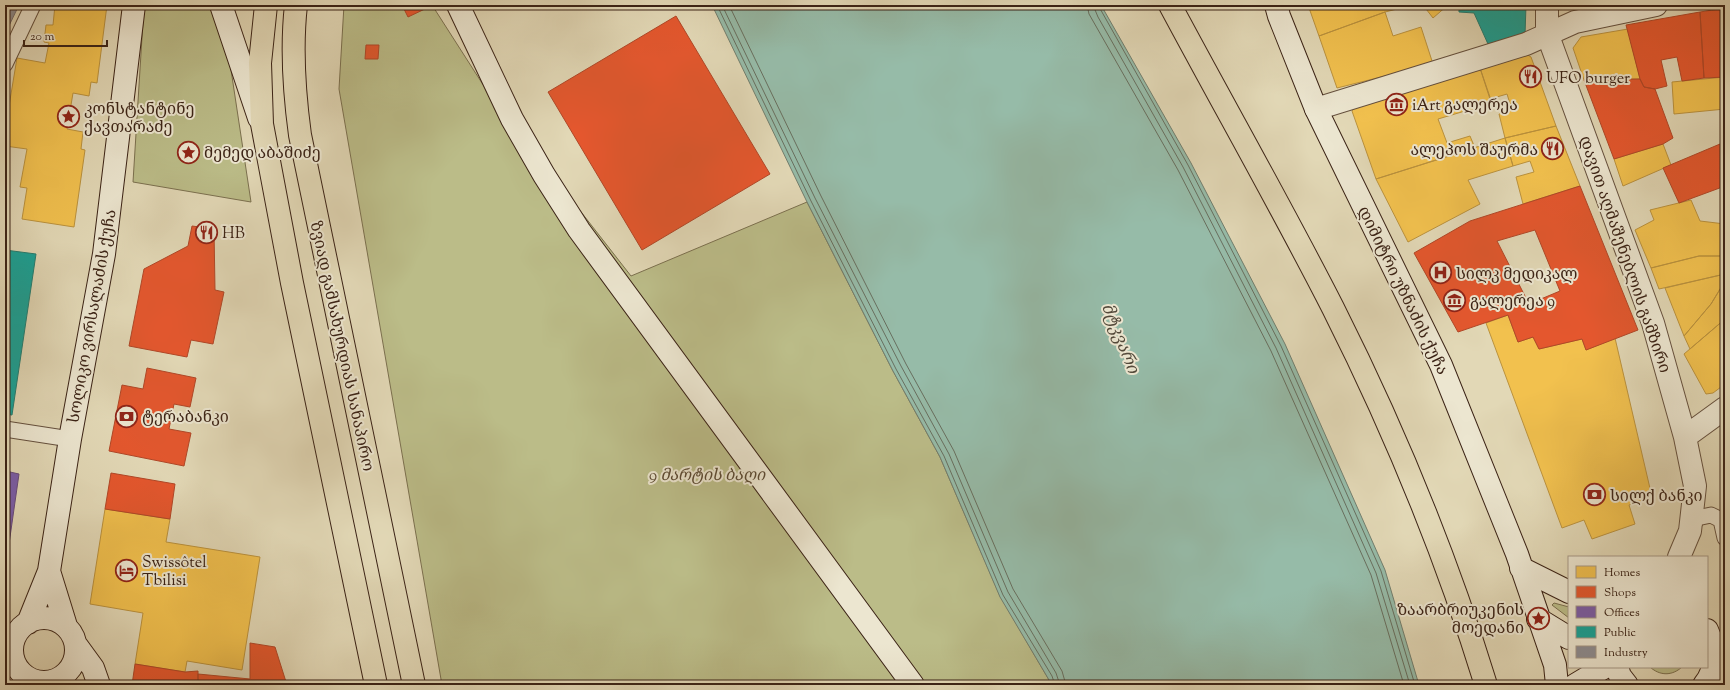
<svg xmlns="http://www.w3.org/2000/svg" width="1730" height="690" viewBox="0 0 1730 690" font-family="'Sorts Mill Goudy','Noto Serif Georgian',serif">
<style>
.green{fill:#bbbc88;stroke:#7b704f}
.water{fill:#96bba8;stroke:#727e6e}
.homes{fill:#f2c14e;stroke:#bb923d}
.shops{fill:#e4572e;stroke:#b14727;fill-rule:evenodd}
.offices{fill:#7b5ea7;stroke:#684c7c}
.public{fill:#17a398;stroke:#227d71}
.industry{fill:#8d8d92;stroke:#746d6d}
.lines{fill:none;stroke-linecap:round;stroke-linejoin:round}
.shore{stroke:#686f5f;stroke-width:1}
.lane-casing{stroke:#65503e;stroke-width:17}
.street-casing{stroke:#65503e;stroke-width:24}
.secondary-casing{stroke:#3b2316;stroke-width:24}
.primary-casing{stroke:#3b2316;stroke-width:24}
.highway-casing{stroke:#3b2316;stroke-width:24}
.lane{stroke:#ece6d0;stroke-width:15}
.street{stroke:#ece6d0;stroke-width:22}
.secondary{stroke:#ece6d0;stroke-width:22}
.primary{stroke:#e2d8b6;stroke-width:22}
.highway{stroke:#e2d8b6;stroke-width:22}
.labels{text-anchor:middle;stroke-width:4;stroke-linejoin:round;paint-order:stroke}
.poi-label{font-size:16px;fill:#3b2316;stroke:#ece6d0;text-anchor:start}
.street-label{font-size:16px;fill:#3b2316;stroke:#ece6d0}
.park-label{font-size:16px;font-style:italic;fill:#5b4932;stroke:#ece6d0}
.water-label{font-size:17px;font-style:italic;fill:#52493a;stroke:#ece6d0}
</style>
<rect width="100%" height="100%" fill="#e2d8b6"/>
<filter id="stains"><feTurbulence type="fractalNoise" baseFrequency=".005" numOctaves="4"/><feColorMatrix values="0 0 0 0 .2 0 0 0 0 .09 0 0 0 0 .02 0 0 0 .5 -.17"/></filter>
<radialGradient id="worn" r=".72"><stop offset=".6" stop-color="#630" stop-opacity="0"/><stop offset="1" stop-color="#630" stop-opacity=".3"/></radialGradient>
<!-- green -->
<path class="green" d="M144 5H210L223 17 251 202 133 182Z
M344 5H432L489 94 631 276 807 202 893 371 940 457 1000 596 1052 685H442L339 89Z
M1554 603 1569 607V618L1552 605Z
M1650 667H1682C1672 676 1660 676 1650 667Z"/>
<!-- water -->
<path class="water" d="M712 5H1101L1191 163 1285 344 1385 570 1419 685H1052L1000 597 940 457 893 371 807 202Z"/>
<!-- homes -->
<path class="homes" d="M55 5H107L97 83 91 82 89 96 73 93 67 129 83 132 81 149 85 150 74 227 22 219 27 188 20 187 27 149 5 146V130L17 58 45 63 49 43 44 42 46 25H53Z
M1308 5H1413L1385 12 1319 36Z
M1423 5H1448L1433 18Z
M1385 12 1393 36 1421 27 1433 64 1337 88 1319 36Z
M1628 29 1640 79 1584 80 1573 48 1581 37Z
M1526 54 1531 57 1556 126 1505 138 1499 114 1512 110 1507 94 1490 99 1480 68Z
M1480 68 1492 103 1438 119 1447 143 1470 136 1475 148 1376 179 1352 111 1357 103Z
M1725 77V109L1674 114 1672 82Z
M1556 126 1580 186 1523 204 1516 177 1534 172 1530 161 1513 166 1505 138Z
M1505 138 1513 166 1468 180 1480 204 1408 242 1376 179Z
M1663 144 1671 165 1623 186 1614 159Z
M1691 200 1700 221 1725 224V256H1699L1651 268 1635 230 1654 220 1650 210Z
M1699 256H1725V274L1659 289 1651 268Z
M1725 274V281L1711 304 1684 336 1665 288Z
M1725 281V319L1690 349 1684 336 1711 304Z
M1508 315 1518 342 1533 337 1539 349 1582 339 1586 350 1615 338 1652 497 1629 505 1635 524 1592 539 1584 520 1562 528 1486 323Z
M1725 319V384L1713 393 1706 394 1684 354Z
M105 509 170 519 166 542 260 557 242 670 187 661 185 672 135 664 143 613 90 604Z"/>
<!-- shops -->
<path class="shops" d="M402 5H425L427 8 408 17Z
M1725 8V77L1704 78 1700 12Z
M1700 12 1704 78 1682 81 1677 57 1661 60 1667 86 1655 89 1644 87 1640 79 1626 25Z
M676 16 770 174 642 250 548 92Z
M366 45H379L378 59H365Z
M1640 79 1644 87 1655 89 1673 138 1663 144 1614 159 1584 80Z
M1720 144 1725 157V186L1679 203 1663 168Z
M1580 186 1638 330 1586 350 1582 339 1539 349 1533 337 1518 342 1508 315 1458 332 1414 253 1470 221ZM1535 230 1560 291 1529 304 1497 241Z
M192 226 214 229 215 290 224 292 213 344 191 340 187 357 129 346 144 269 188 246Z
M147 368 196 378 190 407 174 404 169 429 191 433 184 466 109 451 122 385 143 389Z
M111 473 175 484 170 519 105 509Z
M250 643 275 647 287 685H198V674L250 679Z
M135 664 185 672 198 671V685H132Z"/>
<!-- offices -->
<path class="offices" d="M5 465 10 472 19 474 6 565H5Z"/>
<!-- public -->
<path class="public" d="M1459 5H1526L1525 35 1488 44 1474 13 1459 12Z
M5 250 36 254 12 415 5 414Z"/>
<!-- industry -->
<path class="industry" d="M5 5H19L5 34Z"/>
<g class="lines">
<!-- shore -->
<path class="shore" d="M717 5 811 201 896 369 944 456 1003 595 1052 676 1055 685
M722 5 815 198 901 366 949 454 1008 592 1056 673 1060 685
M729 5 821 196 906 364 954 451 1013 589 1062 671 1066 685
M1087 5 1089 14 1178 170 1271 351 1371 575 1404 685
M1093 5 1098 17 1183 167 1276 348 1376 573 1410 685
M1098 5 1188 165 1281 346 1381 571 1415 685"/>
<defs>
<path id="lane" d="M5 64 33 5
M5 429 70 439
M1690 531 1697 518 1711 515 1721 520 1725 538"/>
<path id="street" d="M1547 5V33L1653 323 1685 437 1695 486 1690 531 1679 557
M1316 109 1526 44 1575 22 1656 5
M1685 437 1725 408"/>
<path id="secondary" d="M221 5 259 118
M458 5 512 119 544 175 579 230 913 685
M1276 5 1279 16 1316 109 1441 365 1517 554 1555 665 1557 685
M1521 568 1569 592
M49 571 66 626
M12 650a32 32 0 1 1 64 0a32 32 0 1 1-64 0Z
M1538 619 1569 638
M28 623 49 571 70 439 104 254 134 5
M77 646 93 668 99 685
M1617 667 1620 676 1627 685
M1575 685 1605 667
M1704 685C1718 668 1715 647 1707 630"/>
<path id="primary" d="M1170 5C1224 106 1281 206 1333 308 1394 429 1446 555 1486 685"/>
<path id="highway" d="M266 5 260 63 262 124 292 283 376 685
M296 5C291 49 294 91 300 135L414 685"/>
</defs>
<!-- lane casing -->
<use href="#lane" class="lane-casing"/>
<!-- street casing -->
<use href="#street" class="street-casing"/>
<!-- secondary casing -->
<use href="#secondary" class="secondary-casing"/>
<!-- primary casing -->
<use href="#primary" class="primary-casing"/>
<!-- highway casing -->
<use href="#highway" class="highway-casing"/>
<!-- lane -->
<use href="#lane" class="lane"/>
<!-- street -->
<use href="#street" class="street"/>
<!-- secondary -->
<use href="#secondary" class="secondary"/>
<!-- primary -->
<use href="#primary" class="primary"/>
<!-- highway -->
<use href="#highway" class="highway"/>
</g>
<!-- icons -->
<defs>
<symbol id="restaurant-ring" viewBox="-11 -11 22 22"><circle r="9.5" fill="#ece6d0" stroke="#8f2418" stroke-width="1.5"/><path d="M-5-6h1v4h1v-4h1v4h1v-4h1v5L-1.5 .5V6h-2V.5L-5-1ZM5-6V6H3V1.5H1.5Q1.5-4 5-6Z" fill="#8f2418"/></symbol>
<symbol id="museum-ring" viewBox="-11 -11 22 22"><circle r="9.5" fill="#ece6d0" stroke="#8f2418" stroke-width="1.5"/><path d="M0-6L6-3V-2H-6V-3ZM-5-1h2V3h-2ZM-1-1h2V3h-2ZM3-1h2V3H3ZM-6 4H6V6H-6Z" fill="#8f2418"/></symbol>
<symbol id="sight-ring" viewBox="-11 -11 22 22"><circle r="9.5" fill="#ece6d0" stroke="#8f2418" stroke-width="1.5"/><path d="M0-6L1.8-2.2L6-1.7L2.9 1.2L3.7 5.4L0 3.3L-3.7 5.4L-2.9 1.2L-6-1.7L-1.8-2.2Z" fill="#8f2418"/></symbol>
<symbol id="hospital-ring" viewBox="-11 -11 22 22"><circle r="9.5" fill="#ece6d0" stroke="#8f2418" stroke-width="1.5"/><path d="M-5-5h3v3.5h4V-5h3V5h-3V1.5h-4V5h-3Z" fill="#8f2418"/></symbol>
<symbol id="bank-ring" viewBox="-11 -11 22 22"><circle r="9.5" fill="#ece6d0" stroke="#8f2418" stroke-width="1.5"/><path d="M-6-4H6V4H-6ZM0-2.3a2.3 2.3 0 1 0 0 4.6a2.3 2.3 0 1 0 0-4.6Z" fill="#8f2418"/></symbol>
<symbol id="hotel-ring" viewBox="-11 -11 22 22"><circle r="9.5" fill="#ece6d0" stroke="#8f2418" stroke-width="1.5"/><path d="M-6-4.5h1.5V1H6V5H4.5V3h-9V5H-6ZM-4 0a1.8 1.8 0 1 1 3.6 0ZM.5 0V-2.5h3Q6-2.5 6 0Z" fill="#8f2418"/></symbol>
</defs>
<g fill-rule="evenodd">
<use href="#restaurant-ring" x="1518" y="64" width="25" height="25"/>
<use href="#museum-ring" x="1384" y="92" width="25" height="25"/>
<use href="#sight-ring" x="56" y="104" width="25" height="25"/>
<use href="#restaurant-ring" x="1540" y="136" width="25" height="25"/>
<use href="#sight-ring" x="176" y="140" width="25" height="25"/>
<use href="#restaurant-ring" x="194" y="220" width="25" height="25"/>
<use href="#hospital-ring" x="1428" y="260" width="25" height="25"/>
<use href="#museum-ring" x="1442" y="288" width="25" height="25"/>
<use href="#bank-ring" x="114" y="404" width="25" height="25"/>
<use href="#bank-ring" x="1582" y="482" width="25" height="25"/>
<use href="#hotel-ring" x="114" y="558" width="25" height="25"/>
<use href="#sight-ring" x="1526" y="606" width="25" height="25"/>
</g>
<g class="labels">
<!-- poi labels -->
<g class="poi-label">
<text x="1546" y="83">UFO burger</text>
<text x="1412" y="110">iArt გალერეა</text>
<text x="84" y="114">კონსტანტინე<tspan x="84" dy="18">ქავთარაძე</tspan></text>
<text x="1538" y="155" text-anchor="end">ალეპოს შაურმა</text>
<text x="204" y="158">მემედ აბაშიძე</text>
<text x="222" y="238">HB</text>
<text x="1456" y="279">სილკ მედიკალ</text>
<text x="1470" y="306">გალერეა 9</text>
<text x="142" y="422">ტერაბანკი</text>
<text x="1610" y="501">სილქ ბანკი</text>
<text x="142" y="567">Swissôtel<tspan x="142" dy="18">Tbilisi</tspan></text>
<text x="1524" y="615" text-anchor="end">ზაარბრიუკენის<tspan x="1524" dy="18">მოედანი</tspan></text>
</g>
<!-- street labels -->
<g class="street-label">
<text transform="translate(1626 254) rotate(71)" y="6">დავით აღმაშენებლის გამზირი</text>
<text transform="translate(1404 290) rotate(64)" y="6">დიმიტრი უზნაძის ქუჩა</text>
<text transform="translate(91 316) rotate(-80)" y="6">სოლიკო ვირსალაძის ქუჩა</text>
<text transform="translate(343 346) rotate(78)" y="6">ზვიად გამსახურდიას სანაპირო</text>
</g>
<!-- park labels -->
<g class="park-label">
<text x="707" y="480">9 მარტის ბაღი</text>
</g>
<!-- water labels -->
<g class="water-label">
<text transform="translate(1121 338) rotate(68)" y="6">მტკვარი</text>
</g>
</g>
<!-- margin -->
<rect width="1730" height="690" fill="none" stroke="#e2d8b6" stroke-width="20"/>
<rect x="6" y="6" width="1718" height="678" fill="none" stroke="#3b2316" stroke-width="2"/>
<rect x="10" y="10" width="1710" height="670" fill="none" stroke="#3b2316"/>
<!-- legend -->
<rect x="1568" y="556" width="140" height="112" fill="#ece6d0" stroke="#a59886"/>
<rect x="1576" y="566" width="20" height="12" fill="#f2c14e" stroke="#a59886"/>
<text x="1604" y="576" font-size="12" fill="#3b2316">Homes</text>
<rect x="1576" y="586" width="20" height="12" fill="#e4572e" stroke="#a59886"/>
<text x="1604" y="596" font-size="12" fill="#3b2316">Shops</text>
<rect x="1576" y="606" width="20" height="12" fill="#7b5ea7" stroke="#a59886"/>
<text x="1604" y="616" font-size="12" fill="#3b2316">Offices</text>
<rect x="1576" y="626" width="20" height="12" fill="#17a398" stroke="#a59886"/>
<text x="1604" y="636" font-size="12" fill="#3b2316">Public</text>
<rect x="1576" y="646" width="20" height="12" fill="#8d8d92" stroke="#a59886"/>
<text x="1604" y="656" font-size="12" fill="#3b2316">Industry</text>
<!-- scale -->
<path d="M24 40v6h83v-6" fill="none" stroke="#3b2316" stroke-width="2"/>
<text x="30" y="40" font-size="12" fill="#3b2316" stroke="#ece6d0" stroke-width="3" paint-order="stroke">20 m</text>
<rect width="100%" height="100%" filter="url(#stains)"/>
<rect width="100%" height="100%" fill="url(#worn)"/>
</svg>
